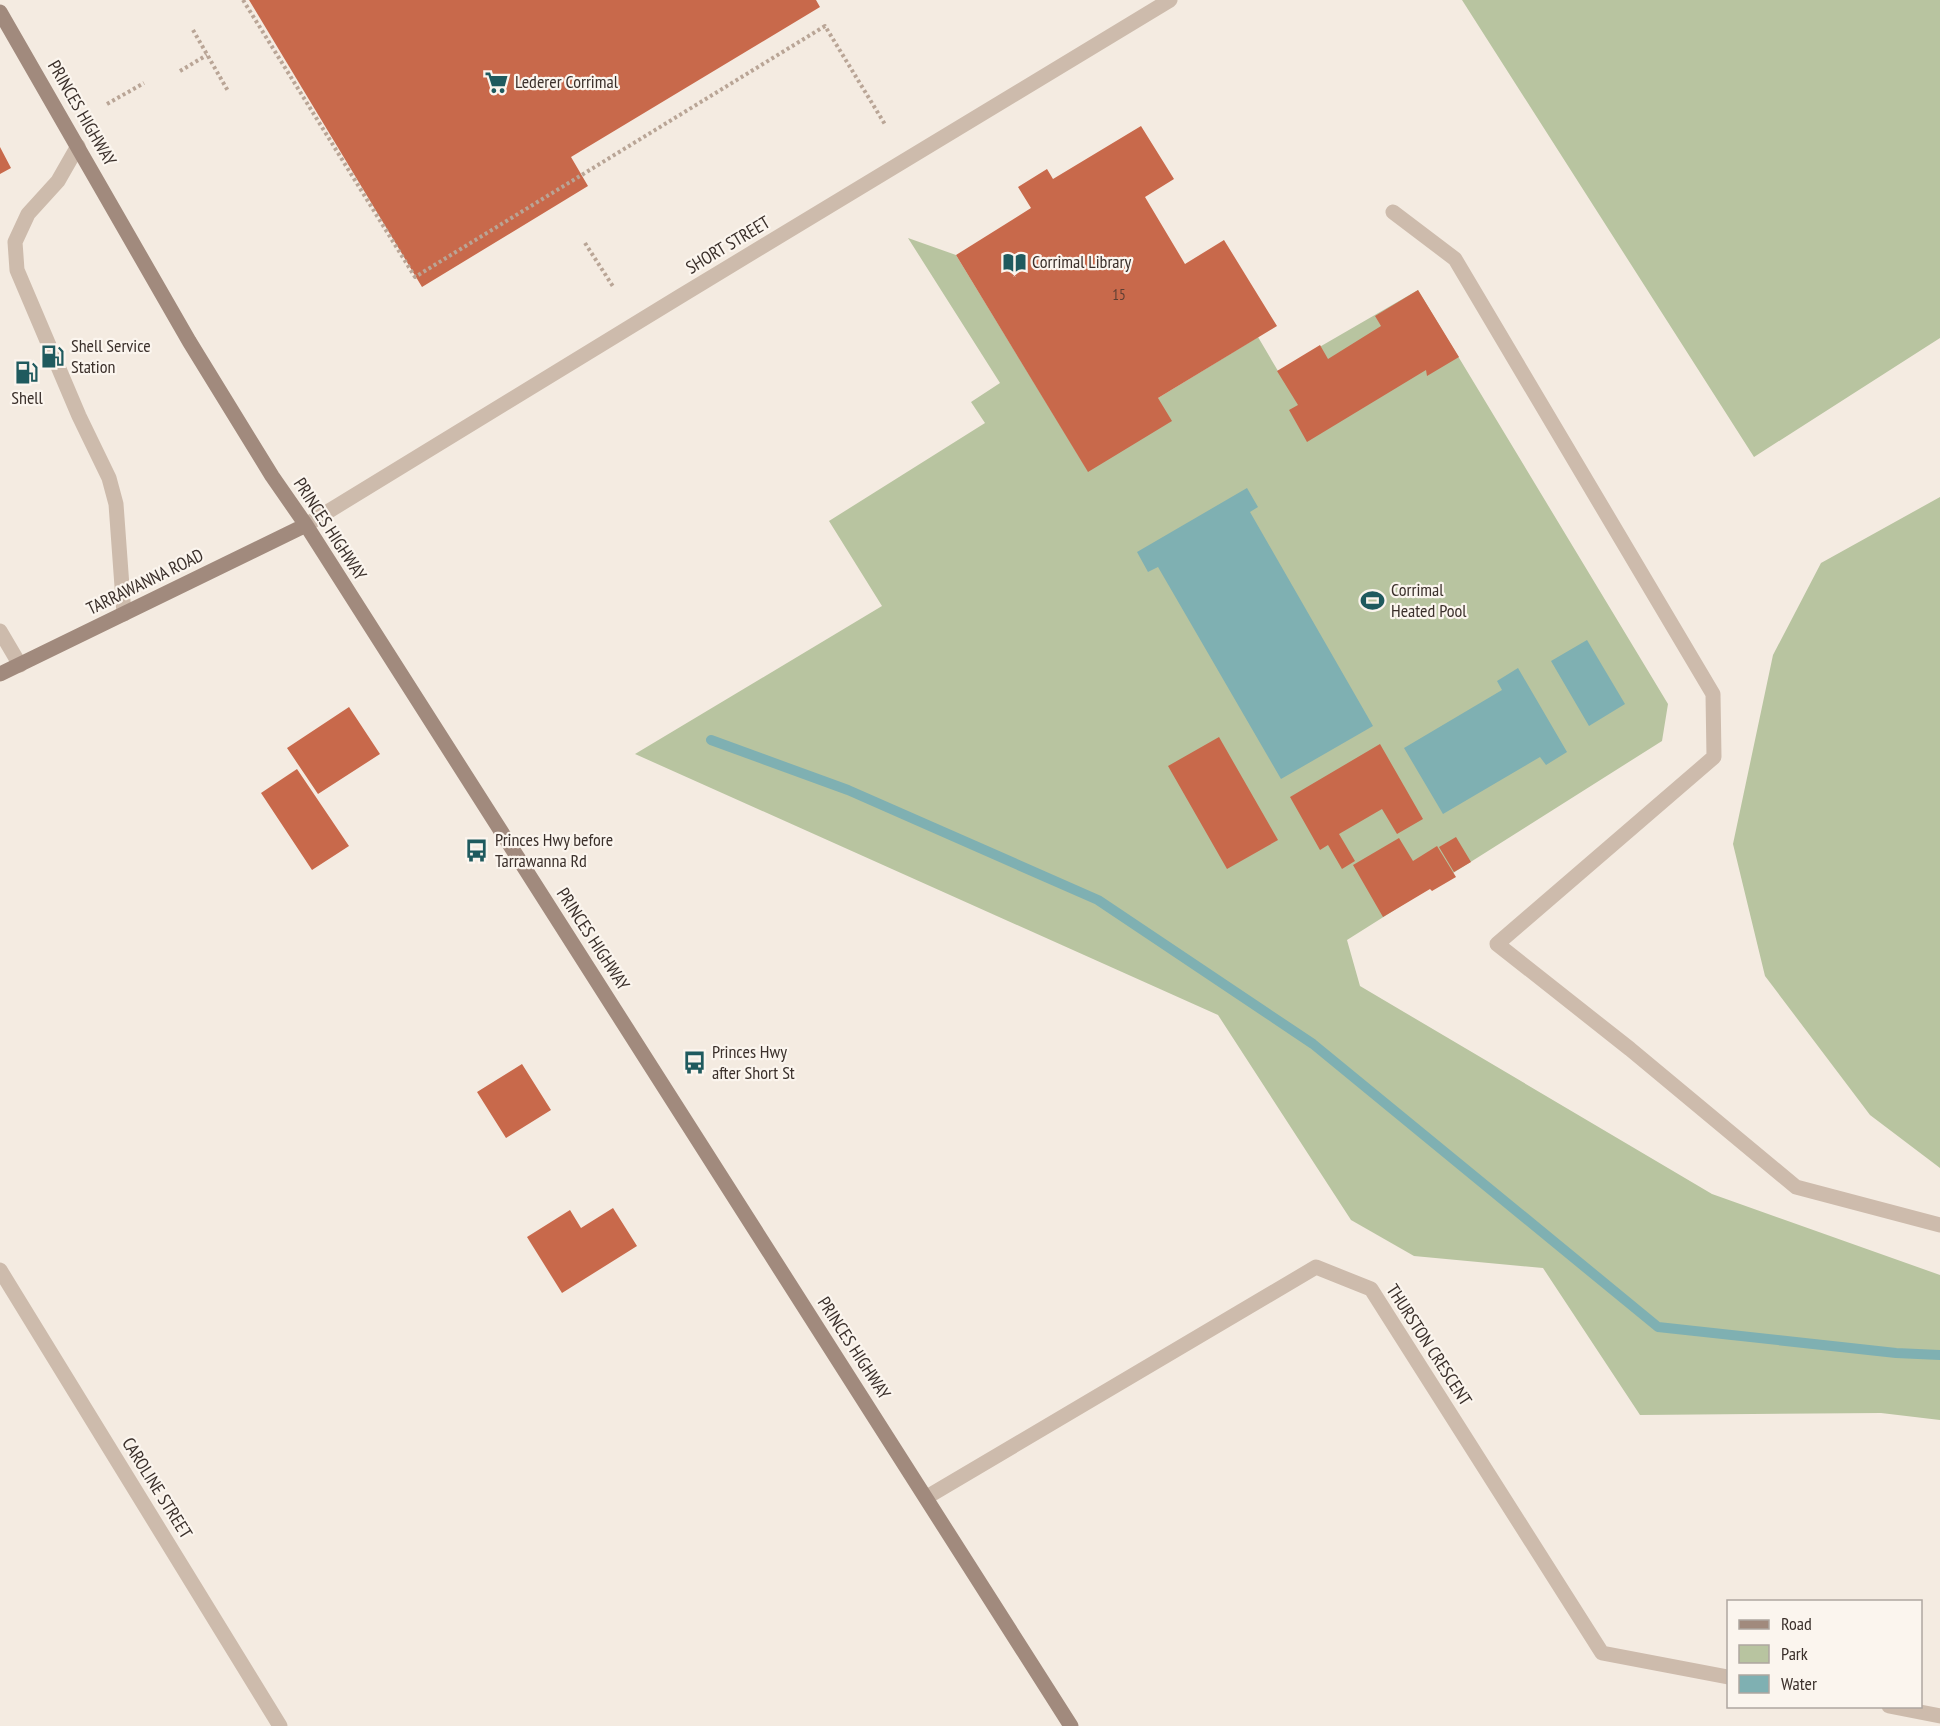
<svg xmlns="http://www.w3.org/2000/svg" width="1940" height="1726" viewBox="0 0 1940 1726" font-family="'PT Sans Narrow',sans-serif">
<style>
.green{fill:#b8c4a0}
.water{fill:#7fb0b2}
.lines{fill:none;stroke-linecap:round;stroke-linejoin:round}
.stream{stroke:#7fb0b2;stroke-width:10}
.building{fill:#c8694b}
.path{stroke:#b9a596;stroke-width:4;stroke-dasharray:3 3;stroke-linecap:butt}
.lane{stroke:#cdbbac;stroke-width:15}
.street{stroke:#cdbbac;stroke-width:15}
.secondary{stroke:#a18a7d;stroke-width:15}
.labels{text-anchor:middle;stroke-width:4.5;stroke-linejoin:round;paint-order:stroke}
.number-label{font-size:15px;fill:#5e3e33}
.poi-label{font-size:18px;fill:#3b302b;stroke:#fbf5ee;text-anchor:start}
.street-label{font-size:18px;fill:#3b302b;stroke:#fbf5ee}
</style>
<rect width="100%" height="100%" fill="#f4ebe1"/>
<!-- green -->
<path class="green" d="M1462 0H1940V338L1754 457Z
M908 238 956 255 1088 471 1158 398 1258 337 1278 371 1418 290 1668 704 1662 741 1347 940 1360 986 1712 1194 1940 1275V1420L1881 1413 1640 1415 1543 1268 1414 1256 1351 1220 1218 1015 635 754 882 606 829 521 985 423 971 402 1000 383Z
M1940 497V1168L1870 1115 1765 976 1733 844 1773 655 1821 563Z"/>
<!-- water -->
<path class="water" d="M1247 488 1258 507 1250 512 1373 726 1281 779 1158 567 1148 572 1137 552Z
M1587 640 1625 704 1589 726 1551 661Z
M1518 668 1567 752 1546 765 1540 757 1443 814 1404 748 1502 690 1497 681Z"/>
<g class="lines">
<!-- stream -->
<path class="stream" d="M711 740 848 790 1098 900 1313 1044 1658 1327 1896 1353 1940 1355"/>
</g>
<!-- building -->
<path class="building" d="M249 0H816L820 7 571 157 588 186 422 287Z
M1141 126 1174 179 1145 197 1185 264 1224 240 1277 326 1158 398 1172 421 1088 472 956 255 1031 208 1018 187 1047 169 1053 179Z
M0 147 11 168 0 174Z
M1418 290 1459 357 1427 376 1426 370 1307 442 1289 410 1298 405 1277 371 1320 345 1328 359 1381 326 1375 316Z
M349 707 380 754 318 794 287 748Z
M1219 737 1278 840 1227 869 1168 766Z
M1380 744 1423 819 1397 834 1382 809 1339 834 1355 861 1342 869 1328 845 1320 850 1290 797Z
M297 769 349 846 312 870 261 793Z
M1456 837 1471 862 1454 872 1439 847Z
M1399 838 1413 861 1437 846 1456 877 1432 891 1430 889 1383 917 1353 865Z
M522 1064 551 1110 506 1138 477 1092Z
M613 1208 637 1246 562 1293 527 1237 570 1210 581 1228Z"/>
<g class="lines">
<!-- path -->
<path class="path" d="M243 0 415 277 825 26 886 126
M193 30 228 91
M180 71 207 55
M107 104 144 83
M585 243 614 288"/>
<!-- lane -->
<path class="lane" d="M78 146 58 181 28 214 15 242 17 270 79 416 109 478 116 504 124 614
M1393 212 1455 259 1713 694 1714 757 1497 944 1630 1049 1796 1187 1940 1225
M0 631 20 665"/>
<!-- street -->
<path class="street" d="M306 525 679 297 1170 0
M0 1270 280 1726
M927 1497 1316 1267 1371 1289 1602 1653 1728 1677
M1889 1706 1940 1716"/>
<!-- secondary -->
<path class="secondary" d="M0 12 189 341 272 476 306 525 1071 1726
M0 674 306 525"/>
</g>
<!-- icons -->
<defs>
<symbol id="supermarket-bare" viewBox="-9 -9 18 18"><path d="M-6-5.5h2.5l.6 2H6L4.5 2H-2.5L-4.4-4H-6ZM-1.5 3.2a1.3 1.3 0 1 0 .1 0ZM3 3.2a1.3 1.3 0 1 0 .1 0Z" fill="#1f5a5e" stroke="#fbf5ee" stroke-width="2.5" paint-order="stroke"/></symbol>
<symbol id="library-bare" viewBox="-9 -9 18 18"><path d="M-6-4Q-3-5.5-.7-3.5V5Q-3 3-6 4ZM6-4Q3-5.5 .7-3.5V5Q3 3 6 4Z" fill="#1f5a5e" stroke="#fbf5ee" stroke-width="2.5" paint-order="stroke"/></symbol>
<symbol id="fuel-bare" viewBox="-9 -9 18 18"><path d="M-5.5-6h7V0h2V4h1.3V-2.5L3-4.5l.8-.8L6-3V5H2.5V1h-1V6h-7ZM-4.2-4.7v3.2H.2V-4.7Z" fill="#1f5a5e" stroke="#fbf5ee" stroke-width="2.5" paint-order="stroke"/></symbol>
<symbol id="stadium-bare" viewBox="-9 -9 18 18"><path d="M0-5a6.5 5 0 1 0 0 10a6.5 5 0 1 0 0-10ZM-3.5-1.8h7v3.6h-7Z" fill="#1f5a5e" stroke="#fbf5ee" stroke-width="2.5" paint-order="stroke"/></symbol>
<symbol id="bus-bare" viewBox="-9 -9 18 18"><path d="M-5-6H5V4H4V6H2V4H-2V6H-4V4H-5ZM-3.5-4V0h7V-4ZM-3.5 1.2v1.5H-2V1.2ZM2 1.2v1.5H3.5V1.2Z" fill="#1f5a5e" stroke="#fbf5ee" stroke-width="2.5" paint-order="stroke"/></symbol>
</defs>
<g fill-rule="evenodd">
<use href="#supermarket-bare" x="480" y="66" width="33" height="33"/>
<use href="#library-bare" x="998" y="246" width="33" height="33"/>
<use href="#fuel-bare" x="36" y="340" width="33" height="33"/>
<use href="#fuel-bare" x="10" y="356" width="33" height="33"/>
<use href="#stadium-bare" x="1356" y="584" width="33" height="33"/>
<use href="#bus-bare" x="460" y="834" width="33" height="33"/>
<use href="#bus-bare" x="678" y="1046" width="33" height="33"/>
</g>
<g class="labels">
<!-- number labels -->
<g class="number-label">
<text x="1119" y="300">15</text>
</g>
<!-- poi labels -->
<g class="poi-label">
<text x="515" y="88">Lederer Corrimal</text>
<text x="1032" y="268">Corrimal Library</text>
<text x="71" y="352">Shell Service<tspan x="71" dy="21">Station</tspan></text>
<text x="27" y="404" text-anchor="middle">Shell</text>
<text x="1391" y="596">Corrimal<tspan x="1391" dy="21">Heated Pool</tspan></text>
<text x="495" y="846">Princes Hwy before<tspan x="495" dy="21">Tarrawanna Rd</tspan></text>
<text x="712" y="1058">Princes Hwy<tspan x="712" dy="21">after Short St</tspan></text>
</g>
<!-- street labels -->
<g class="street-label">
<text transform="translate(82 113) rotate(60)" y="6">PRINCES HIGHWAY</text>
<text transform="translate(728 245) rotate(-31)" y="6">SHORT STREET</text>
<text transform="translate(330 529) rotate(57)" y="6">PRINCES HIGHWAY</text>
<text transform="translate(145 582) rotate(-26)" y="6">TARRAWANNA ROAD</text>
<text transform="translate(593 939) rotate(57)" y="6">PRINCES HIGHWAY</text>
<text transform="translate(1429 1345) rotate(57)" y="6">THURSTON CRESCENT</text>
<text transform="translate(854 1348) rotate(57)" y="6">PRINCES HIGHWAY</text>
<text transform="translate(157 1488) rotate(58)" y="6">CAROLINE STREET</text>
</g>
</g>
<!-- legend -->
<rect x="1727" y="1600" width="195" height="108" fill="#fbf5ee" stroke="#aea6a0" stroke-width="1.5"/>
<rect x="1739" y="1620" width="30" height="9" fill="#a18a7d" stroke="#aea6a0" stroke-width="1.5"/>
<text x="1781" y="1630" font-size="18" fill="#3b302b">Road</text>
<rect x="1739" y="1645" width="30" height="18" fill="#b8c4a0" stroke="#aea6a0" stroke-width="1.5"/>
<text x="1781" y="1660" font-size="18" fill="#3b302b">Park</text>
<rect x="1739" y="1675" width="30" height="18" fill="#7fb0b2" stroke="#aea6a0" stroke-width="1.5"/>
<text x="1781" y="1690" font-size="18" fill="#3b302b">Water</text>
</svg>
